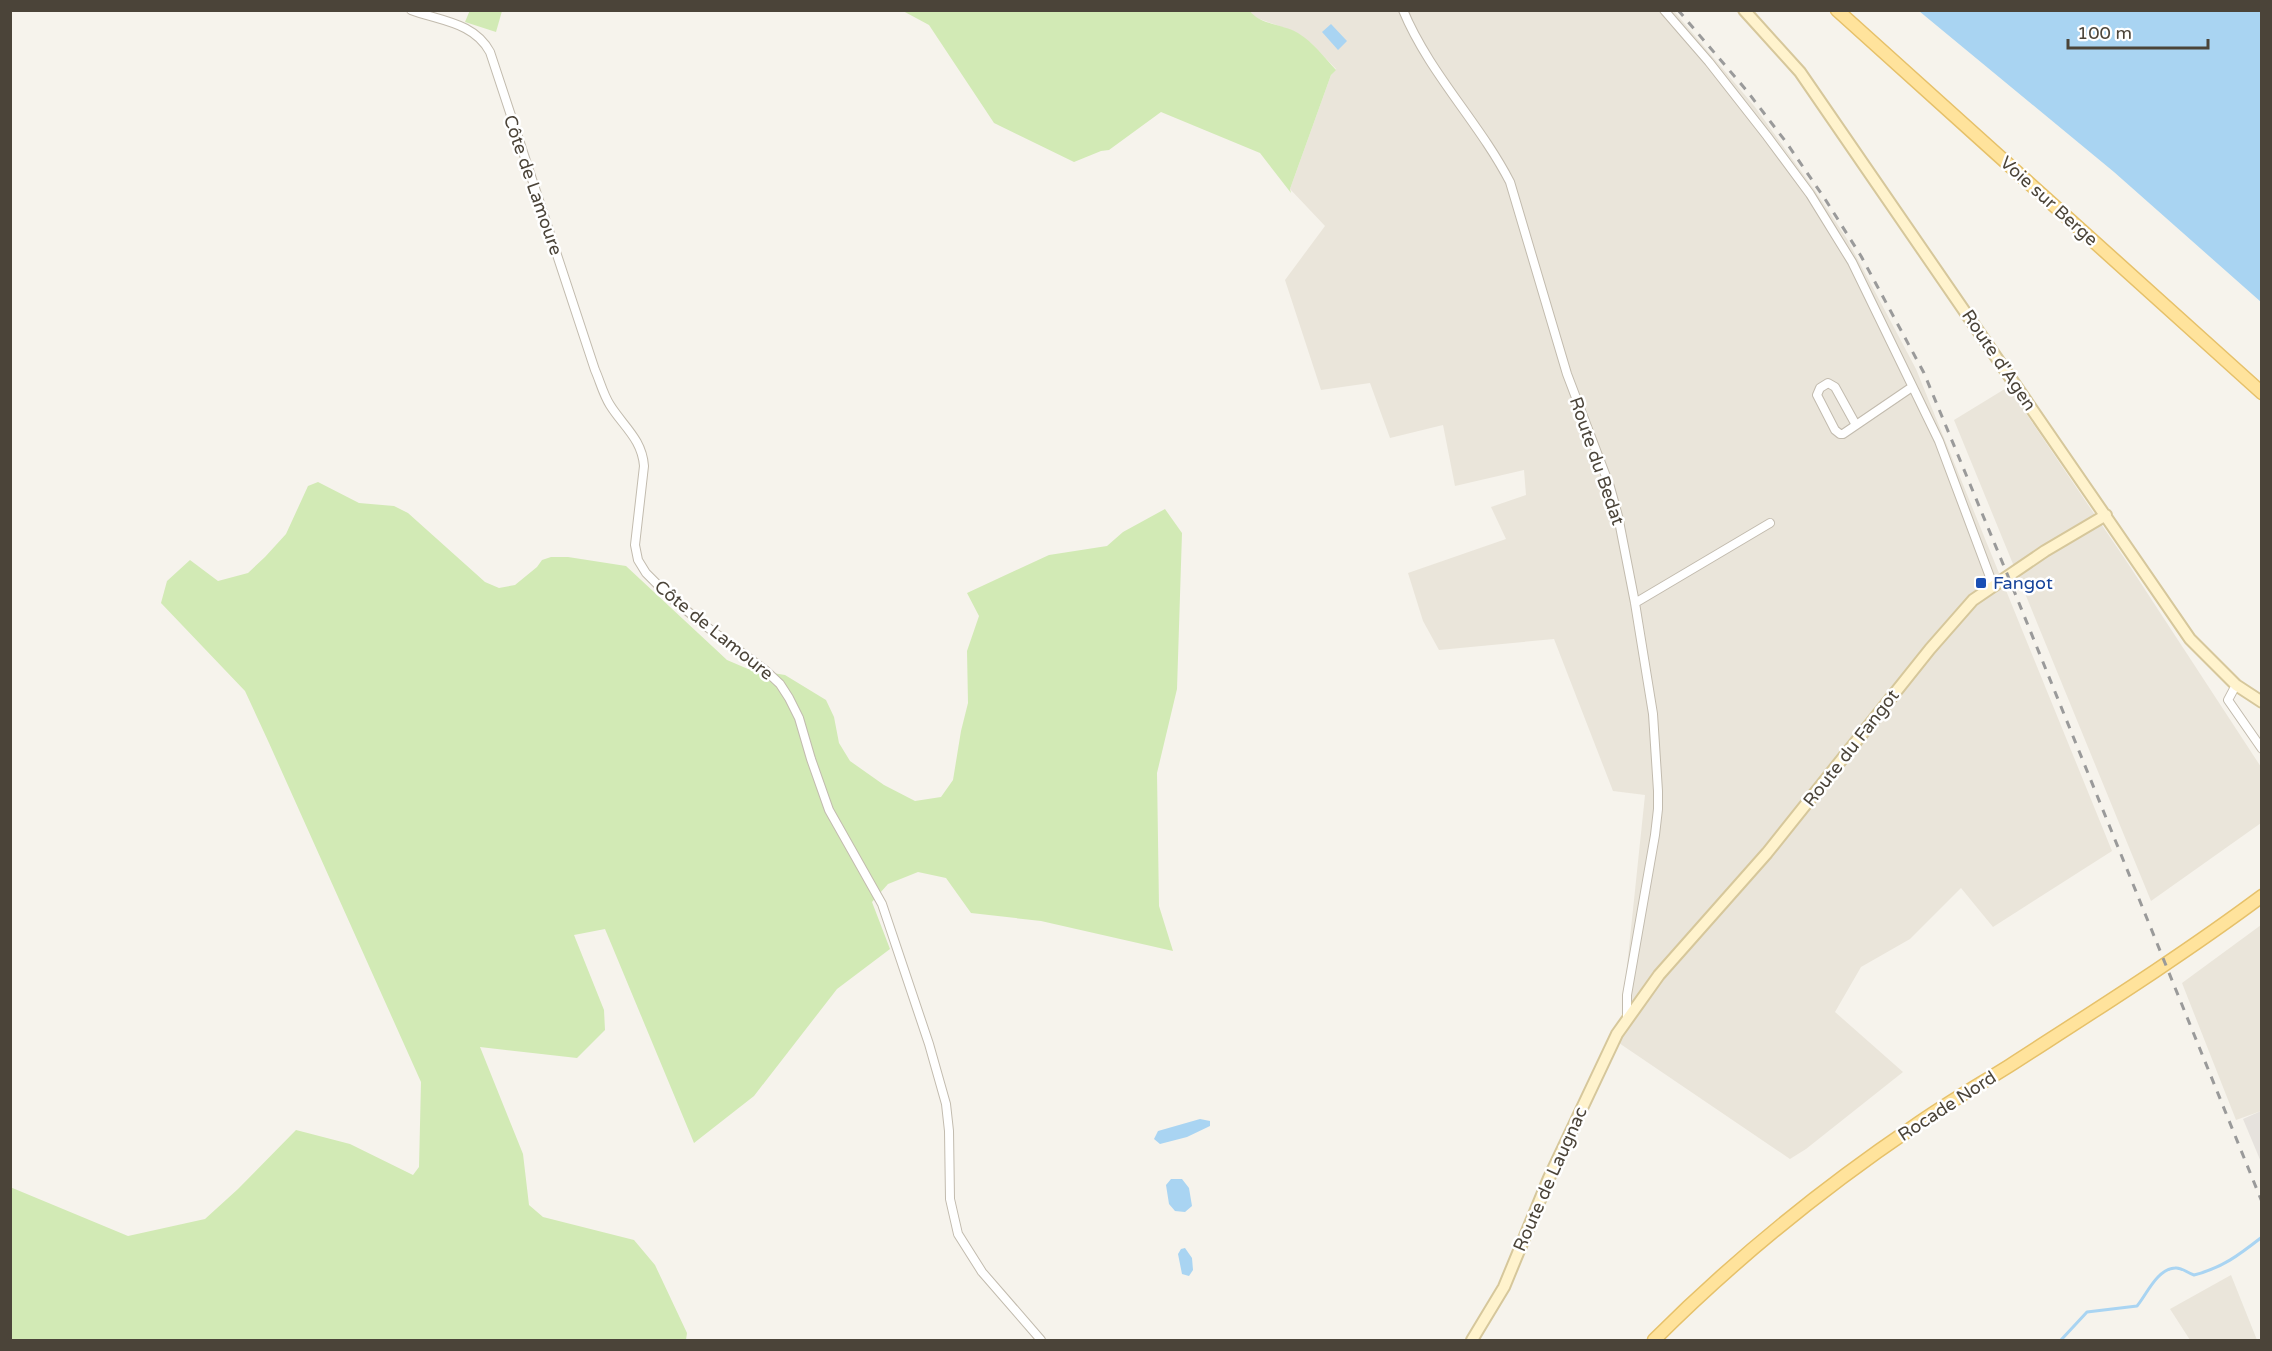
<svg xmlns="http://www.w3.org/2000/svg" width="2272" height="1351" viewBox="0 0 2272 1351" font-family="'Varela Round',sans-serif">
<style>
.residential{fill:#eae5da}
.industrial{fill:#e6e2dd}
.green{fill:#d2eab5}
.water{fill:#a9d4f2}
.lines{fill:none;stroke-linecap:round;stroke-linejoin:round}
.stream{stroke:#a9d4f2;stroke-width:3}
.street-casing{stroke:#c2bbae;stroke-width:10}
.secondary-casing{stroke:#d6c79b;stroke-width:14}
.primary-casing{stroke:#e6c16a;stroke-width:15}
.street{stroke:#fff;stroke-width:8}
.secondary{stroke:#fff3cd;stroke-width:10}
.primary{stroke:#ffe39c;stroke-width:12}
.rail{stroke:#9a9a9a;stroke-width:3;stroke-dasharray:8 8;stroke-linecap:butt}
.transit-dot{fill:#1a4fb4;stroke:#fff;stroke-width:2}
.labels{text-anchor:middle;stroke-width:5;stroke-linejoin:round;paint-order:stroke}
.street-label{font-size:18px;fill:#4b4439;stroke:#fff}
.transit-label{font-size:18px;fill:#164399;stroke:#fff;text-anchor:start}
</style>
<rect width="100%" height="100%" fill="#f6f3ec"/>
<!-- residential -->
<path class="residential" d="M1250 11H1674L1755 107 1816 192 1847 239 1916 369 2112 851 1993 927 1961 888 1910 939 1861 967 1835 1012 1903 1072 1806 1149 1790 1159 1619 1043 1645 795 1613 791 1554 639 1439 650 1423 621 1408 573 1506 539 1491 507 1526 495 1524 470 1455 486 1443 425 1390 438 1370 383 1321 390 1285 280 1325 226 1290 189 1331 75 1336 69 1312 44 1296 32 1254 17Z
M2008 387 2127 562 2261 767V823L2151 901 1954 420Z
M2261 925V1111L2236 1120 2182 983Z
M2231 1275 2257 1340H2190L2170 1309Z"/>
<!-- industrial -->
<path class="industrial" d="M2261 1111V1162L2243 1119Z"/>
<!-- green -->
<path class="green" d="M470 10 502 11 496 32 465 22Z
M903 11H1250C1260 25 1283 24 1298 33 1313 42 1324 57 1336 70L1331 75 1290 189 1291 193 1260 153 1161 112 1109 150 1101 151 1074 162 994 123 929 25Z
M318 482 359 503 394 506 408 513 485 582 499 588 515 585 537 567 542 560 551 557H568L626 566 727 660 748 669 785 675 826 700 834 717 839 743 850 761 884 785 915 801 941 797 953 780 961 731 968 703 967 651 979 616 967 593 1049 555 1107 546 1123 532 1165 509 1182 533 1177 689 1157 773 1159 906 1173 951 1041 921 971 913 946 878 918 872 888 884 872 902 890 949 837 989 754 1096 694 1143 605 929 574 935 604 1010 605 1030 577 1058 480 1047 523 1154 529 1205 543 1217 634 1240 655 1265 687 1333 686 1340H11L10 1187 128 1236 205 1219 238 1189 296 1130 350 1144 413 1175 419 1167 421 1082 269 743 245 691 161 603 167 581 190 560 218 581 248 573 265 557 286 534 308 486Z"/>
<!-- water -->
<path class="water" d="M1919 11H2261V302L2114 172Z
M1331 24 1347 41 1338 50 1322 32Z
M1200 1119 1210 1121V1126L1187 1137 1160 1144 1154 1139 1158 1131Z
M1171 1179H1182L1189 1188 1192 1206 1185 1212 1175 1211 1169 1204 1166 1185Z
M1185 1248 1192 1258 1193 1270 1189 1276 1182 1274 1178 1254 1181 1249Z"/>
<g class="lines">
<!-- stream -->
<path class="stream" d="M2061 1340 2087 1312 2137 1306C2147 1294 2157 1269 2175 1268 2182 1267 2187 1273 2194 1275 2222 1268 2239 1255 2262 1237"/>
<defs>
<path id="street" d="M411 10C440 21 474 22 490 52L595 370C600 381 603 394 610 405 623 426 642 439 644 466L635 545 638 560 646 573 671 598 707 627 765 670 780 684 789 698 799 718 811 759 829 810 882 904 929 1044 946 1104 949 1131 950 1199 958 1234 982 1272 1041 1340
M1403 10C1429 73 1479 122 1510 182L1567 374 1610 487 1618 516 1635 603 1653 714 1658 791V809L1655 835 1627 995V1018
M1664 10 1709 62 1767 136 1810 194 1852 262 1939 441 1993 585
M1856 425 1835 387 1828 383 1820 388 1817 395 1835 430 1840 434H1843L1912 387
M1635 603 1770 523
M2236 685 2228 700 2262 749"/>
<path id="secondary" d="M1744 10 1800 72 2190 639 2236 685 2262 702
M1472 1340 1504 1287 1549 1178 1617 1034 1659 975 1767 853 1930 649 1973 600 2045 551 2106 515"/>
<path id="primary" d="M1837 10 2262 393
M1654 1340C1731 1263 1823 1188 1913 1127 1944 1105 1977 1086 2009 1066 2094 1011 2180 957 2262 896"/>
</defs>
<!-- street casing -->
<use href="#street" class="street-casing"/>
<!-- secondary casing -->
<use href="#secondary" class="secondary-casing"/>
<!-- primary casing -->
<use href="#primary" class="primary-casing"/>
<!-- street -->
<use href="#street" class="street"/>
<!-- secondary -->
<use href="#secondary" class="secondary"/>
<!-- primary -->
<use href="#primary" class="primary"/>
<!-- rail -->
<path class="rail" d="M1678 10 1747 91 1786 142 1825 199 1861 256 1924 373 2008 576 2262 1202"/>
</g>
<!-- markers -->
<rect class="transit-dot" x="1975" y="577" width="12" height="12" rx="3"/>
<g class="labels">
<!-- street labels -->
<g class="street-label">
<text transform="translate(533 185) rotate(71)" y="6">Côte de Lamoure</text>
<text transform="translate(2049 201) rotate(42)" y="6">Voie sur Berge</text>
<text transform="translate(1999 360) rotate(56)" y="6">Route d'Agen</text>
<text transform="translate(1597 461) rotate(71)" y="6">Route du Bedat</text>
<text transform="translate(714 630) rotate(39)" y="6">Côte de Lamoure</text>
<text transform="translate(1851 748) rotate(-52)" y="6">Route du Fangot</text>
<text transform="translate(1947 1106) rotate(-33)" y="6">Rocade Nord</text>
<text transform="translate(1550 1179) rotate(-66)" y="6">Route de Laugnac</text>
</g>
<!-- transit labels -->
<g class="transit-label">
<text x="1993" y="589">Fangot</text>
</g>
</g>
<!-- border -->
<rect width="2272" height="1351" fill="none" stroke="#4b4439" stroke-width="24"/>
<!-- scale -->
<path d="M2068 39v9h140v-9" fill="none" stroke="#4b4439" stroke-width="3"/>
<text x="2077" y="39" font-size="18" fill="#4b4439" stroke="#ffffff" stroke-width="4.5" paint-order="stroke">100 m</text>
</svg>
